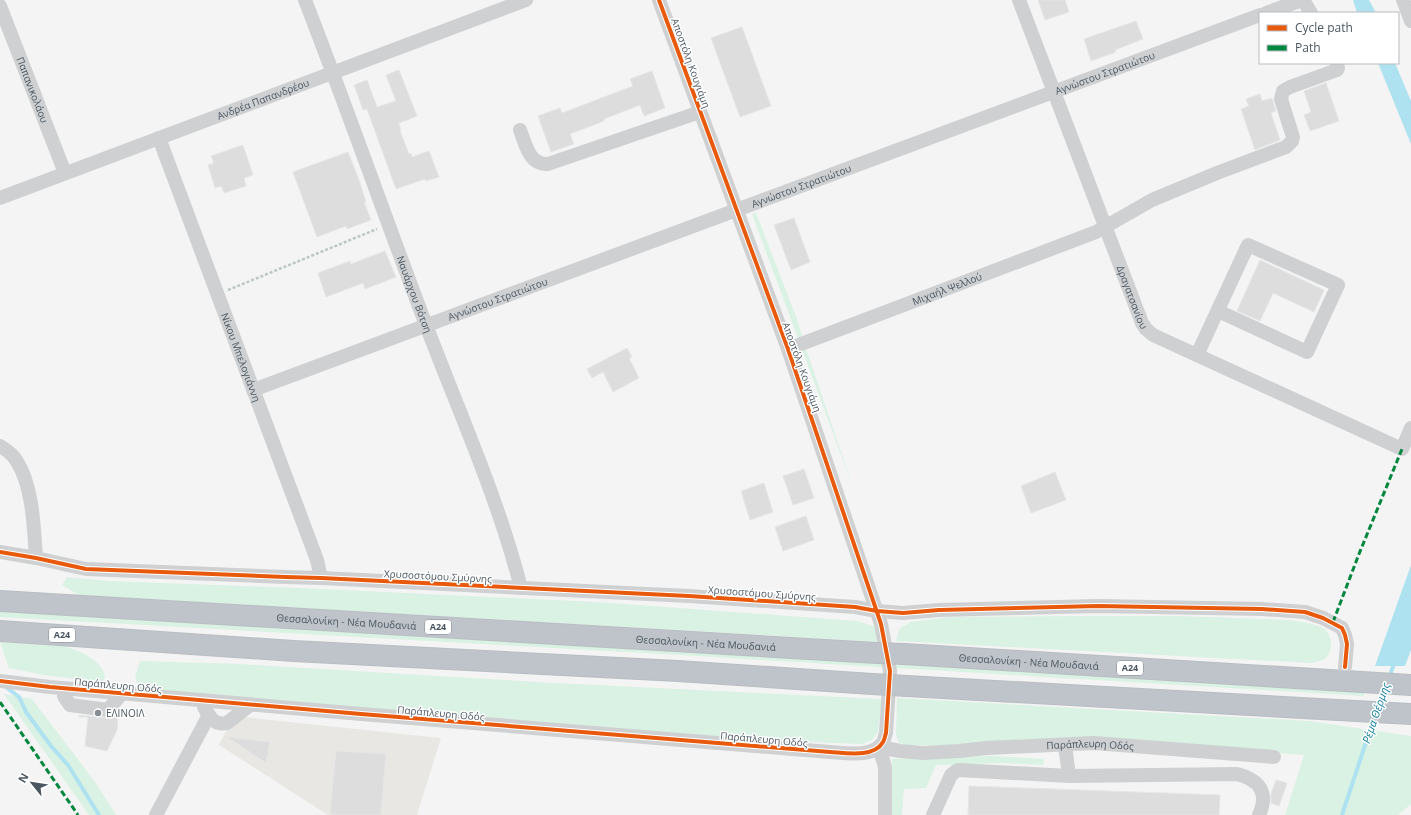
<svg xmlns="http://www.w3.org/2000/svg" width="1411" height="815" viewBox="0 0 1411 815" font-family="'Open Sans',sans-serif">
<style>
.commercial{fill:#e8e7e3}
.grass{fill:#d9f2e3}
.water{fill:#aee2f0}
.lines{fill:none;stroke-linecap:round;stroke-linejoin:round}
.stream{stroke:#aee2f0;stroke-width:4}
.building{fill:#ddddde;stroke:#e5e6e7}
.highway-casing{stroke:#b9bec3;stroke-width:22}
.path{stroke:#bcc7c4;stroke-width:2.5;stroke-dasharray:3 2;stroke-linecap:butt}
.minor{stroke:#ced0d2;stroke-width:14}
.highway{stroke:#bec4c9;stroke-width:20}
.highway-bridge-casing{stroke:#b9bec3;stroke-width:22;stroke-linecap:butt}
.highway-bridge{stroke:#bec4c9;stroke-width:20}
.quiet{stroke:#00873e;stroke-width:3;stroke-dasharray:6 3;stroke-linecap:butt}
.cycleway-casing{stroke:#fff;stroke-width:6}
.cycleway{stroke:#e8590c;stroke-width:4}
.poi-dot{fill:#868d94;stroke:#fff;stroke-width:1.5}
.labels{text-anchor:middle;stroke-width:3;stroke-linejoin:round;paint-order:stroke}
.shield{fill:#fff;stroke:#808990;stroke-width:1}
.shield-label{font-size:9px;font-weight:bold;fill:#4a5661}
.street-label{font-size:10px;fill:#4a5661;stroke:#fff}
.poi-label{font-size:10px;fill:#4a5661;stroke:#fff;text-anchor:start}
.water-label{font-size:11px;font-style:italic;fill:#0c7c9b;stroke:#fff}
</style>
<rect width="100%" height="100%" fill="#f4f4f4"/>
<!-- commercial -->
<path class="commercial" d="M234 716 441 738 417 815H328L219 745Z"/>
<!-- grass -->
<path class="grass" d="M756 213 797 319 807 352 854 490 752 214Z
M67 577 108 581 300 588 597 602 856 621 874 626 882 642 79 595 62 585Z
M0 610 1364 689V696L680 655 0 617Z
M1093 616H1178L1290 620C1300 622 1314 623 1323 628 1333 635 1334 654 1323 660 1319 661 1314 662 1311 663L896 641 900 628 911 622 949 617Z
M0 642 63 646C78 650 103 660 105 677L103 681 100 682 44 675 9 668Z
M140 661 239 664 555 683 882 699 878 732 872 740 862 744 726 739 141 691 135 677Z
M4 694 32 699 95 782 116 815H89Z
M897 698 1309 721 1411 736V804L1398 815H1285L1304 755 1099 740 968 745H908L899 743 896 735Z
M991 756 1043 759 1044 765 1002 763 936 765 926 788 904 789 902 815H892V759Z"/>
<!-- water -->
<path class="water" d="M1353 0H1369L1376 13H1357Z
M1378 63H1395L1411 101V144Z
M1411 565V650L1405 666H1375Z"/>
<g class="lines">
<!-- stream -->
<path class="stream" d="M1389 678 1395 661
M6 687 19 697 26 712 51 746 68 765 99 815
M1379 706 1385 690
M1342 815 1374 718"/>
</g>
<!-- building -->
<path class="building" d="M1038 0H1065L1069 12 1045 20Z
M1136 21 1143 39 1115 50 1116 52 1091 61 1084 39Z
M742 27 771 106 740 117 711 38Z
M399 70 417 116 399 123 401 131H400L409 154 411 153 412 157 429 151 439 177 426 181 425 179 396 189 367 109 363 110 354 85 367 80 377 107 396 101 386 75Z
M652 71 665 108 644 116 640 105 604 119V121L570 134 574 144 551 152 538 116 560 108 562 113 633 86 630 79Z
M1326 83 1339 121 1310 131 1304 115 1311 112 1304 91Z
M1260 94 1262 101 1272 98 1276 111 1271 113 1280 140 1255 150 1241 109 1249 106 1246 99Z
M243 145 253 175 244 178 246 186 224 193 221 186 215 188 208 165 214 163 211 156Z
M348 152 359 180 366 202H364L371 220 347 229 346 226 317 237 293 172Z
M794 218 810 262 791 270 774 225Z
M385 251 396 277 365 289 363 283 326 297 318 273 350 261 351 264Z
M1260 260 1324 290 1314 312 1273 293 1260 321 1237 311Z
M627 348 632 357 629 358 639 378 613 392 603 372 592 378 587 369Z
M804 469 814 498 793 505 783 476Z
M1055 472 1066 500 1031 513 1021 486Z
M764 483 773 512 750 520 741 491Z
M806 516 814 540 783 551 775 527Z
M118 711 117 730 107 751 85 746 88 717H79V715L107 718H111Z
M227 737 270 742 266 763Z
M336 751 386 754 381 815H334L330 813Z
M1276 780 1287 783 1279 806 1271 803V794Z
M969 786 1220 795 1219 815H968Z"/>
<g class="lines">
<defs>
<g id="highway">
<path id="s9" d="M0 601 877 653"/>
<path d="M0 631 294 651 678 671 872 684"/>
<path id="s10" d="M904 654 1411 685"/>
<path d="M907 686 1411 714"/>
</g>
</defs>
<!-- highway casing -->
<use href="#highway" class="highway-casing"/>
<!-- path -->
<path class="path" d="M228 290 377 229"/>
<!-- minor -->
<g class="minor">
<path id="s1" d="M305 0C347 108 385 217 426 325 459 412 498 498 521 588"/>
<path id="s2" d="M1019 0 1142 323 1146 329 1153 335 1402 449 1411 428"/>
<path d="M1303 0 1311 13"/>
<path d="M1403 0 1411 21"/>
<path id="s3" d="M0 6 65 173"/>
<path d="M1266 13 1302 0"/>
<path d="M520 130C526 145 529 165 548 164L700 112"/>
<path id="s4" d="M159 138 317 560 321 578"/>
<path id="s5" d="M0 198 526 0"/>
<path id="s6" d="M788 349 1096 232 1152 200 1217 173 1286 147 1292 141 1293 137 1281 99 1283 91 1290 87 1337 70 1338 68 1337 63"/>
<path d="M1197 355 1248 245 1338 285 1307 352 1218 311"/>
<path id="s7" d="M253 390 1260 15"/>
<path d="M0 446C6 450 12 453 16 460 33 485 34 529 36 558"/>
<path d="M0 552 36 558 86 569 285 577 321 578 689 596 855 607 877 611 903 613 939 610 1098 606 1262 609 1305 612 1323 618 1342 628 1345 635 1347 644 1345 667"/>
<path d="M0 681 50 687 361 714 830 752C846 753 874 758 883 742 885 739 885 735 886 733L890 671 881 624 788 349 659 0"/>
<path d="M64 696 70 705 108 710 122 693"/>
<path d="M204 707C209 717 215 726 227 723L250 705"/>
<path d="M1065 745 1069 776"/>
<path id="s8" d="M879 747 900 751 923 753 959 751 987 748 1094 743 1274 757"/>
<path d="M879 747 885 767V815"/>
<path d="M156 815 209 715"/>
<path d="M933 815 951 775 956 771 959 770 1069 776 1237 774C1260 780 1269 793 1259 815"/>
</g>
<!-- highway -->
<use href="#highway" class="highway"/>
<defs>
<path id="highway-bridge" d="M877 653 904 654
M872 684 907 686"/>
</defs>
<!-- highway-bridge casing -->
<use href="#highway-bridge" class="highway-bridge-casing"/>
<!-- highway-bridge -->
<use href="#highway-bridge" class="highway-bridge"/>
<!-- quiet -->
<path class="quiet" d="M1333 622 1359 554 1402 449
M0 702 78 815"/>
<defs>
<path id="cycleway" d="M0 552 36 558 86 569 285 577 321 578 689 596 855 607 877 611 903 613 939 610 1098 606 1262 609 1305 612 1323 618 1342 628 1345 635 1347 644 1345 667
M0 681 50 687 361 714 830 752C846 753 874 758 883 742 885 739 885 735 886 733L890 671 881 624 788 349 659 0"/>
</defs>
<!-- cycleway casing -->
<use href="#cycleway" class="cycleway-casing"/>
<!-- cycleway -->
<use href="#cycleway" class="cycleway"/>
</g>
<!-- markers -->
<circle class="poi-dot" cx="98" cy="713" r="4"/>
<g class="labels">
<!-- shield labels -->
<g class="shield">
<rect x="425" y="620" width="26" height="14" rx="3"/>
<rect x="49" y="628" width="26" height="14" rx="3"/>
<rect x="1117" y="661" width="26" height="14" rx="3"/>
</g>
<g class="shield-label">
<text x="438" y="630">Α24</text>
<text x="62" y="638">Α24</text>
<text x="1130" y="671">Α24</text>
</g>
<!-- street labels -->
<g class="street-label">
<text transform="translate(691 63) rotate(70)" y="4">Αποστόλη Κουγιάμη</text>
<text dy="4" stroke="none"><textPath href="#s7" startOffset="909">Αγνώστου Στρατιώτου</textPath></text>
<text dy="4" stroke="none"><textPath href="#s3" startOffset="90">Παπανικολάου</textPath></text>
<text dy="4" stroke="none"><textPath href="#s5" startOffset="281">Ανδρέα Παπανδρέου</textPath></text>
<text dy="4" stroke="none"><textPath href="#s7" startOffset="585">Αγνώστου Στρατιώτου</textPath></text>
<text dy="4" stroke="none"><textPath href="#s6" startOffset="170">Μιχαήλ Ψελλού</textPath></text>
<text dy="4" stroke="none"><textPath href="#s1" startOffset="314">Ναυάρχου Βότση</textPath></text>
<text dy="4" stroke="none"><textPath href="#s2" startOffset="318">Δραγατσανίου</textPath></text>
<text dy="4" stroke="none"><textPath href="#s7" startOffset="261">Αγνώστου Στρατιώτου</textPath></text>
<text dy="4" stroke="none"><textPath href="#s4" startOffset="234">Νίκου Μπελογιάννη</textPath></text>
<text transform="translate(802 367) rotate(70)" y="4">Αποστόλη Κουγιάμη</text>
<text transform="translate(438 576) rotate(3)" y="4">Χρυσοστόμου Σμύρνης</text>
<text transform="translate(762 593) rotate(4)" y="4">Χρυσοστόμου Σμύρνης</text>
<text dy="4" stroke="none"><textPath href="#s9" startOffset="347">Θεσσαλονίκη - Νέα Μουδανιά</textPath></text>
<text dy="4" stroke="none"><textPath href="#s9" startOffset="707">Θεσσαλονίκη - Νέα Μουδανιά</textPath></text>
<text dy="4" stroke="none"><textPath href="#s10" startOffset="125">Θεσσαλονίκη - Νέα Μουδανιά</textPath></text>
<text transform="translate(118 685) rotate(5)" y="4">Παράπλευρη Οδός</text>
<text transform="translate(441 713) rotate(5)" y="4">Παράπλευρη Οδός</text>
<text transform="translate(764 739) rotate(5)" y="4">Παράπλευρη Οδός</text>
<text dy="4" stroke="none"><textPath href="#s8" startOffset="212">Παράπλευρη Οδός</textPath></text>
</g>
<!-- poi labels -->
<g class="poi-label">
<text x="106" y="717">ΕΛΙΝΟΙΛ</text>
</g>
<!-- water labels -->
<g class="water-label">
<text transform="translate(1376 713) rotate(-71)" y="4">Ρέμα Θέρμης</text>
</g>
</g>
<!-- legend -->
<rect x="1259" y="12" width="140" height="52" fill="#ffffff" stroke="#b7bbc0"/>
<rect x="1267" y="25" width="20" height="6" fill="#e8590c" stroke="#b7bbc0"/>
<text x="1295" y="32" font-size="12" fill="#4a5661">Cycle path</text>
<rect x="1267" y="45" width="20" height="6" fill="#00873e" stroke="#b7bbc0"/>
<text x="1295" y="52" font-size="12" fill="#4a5661">Path</text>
<!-- north arrow -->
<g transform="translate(32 783) rotate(300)" stroke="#ffffff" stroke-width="3" paint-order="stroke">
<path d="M0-3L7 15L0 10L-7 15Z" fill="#4a5661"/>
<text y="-6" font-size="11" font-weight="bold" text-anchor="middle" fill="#4a5661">N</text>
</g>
</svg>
